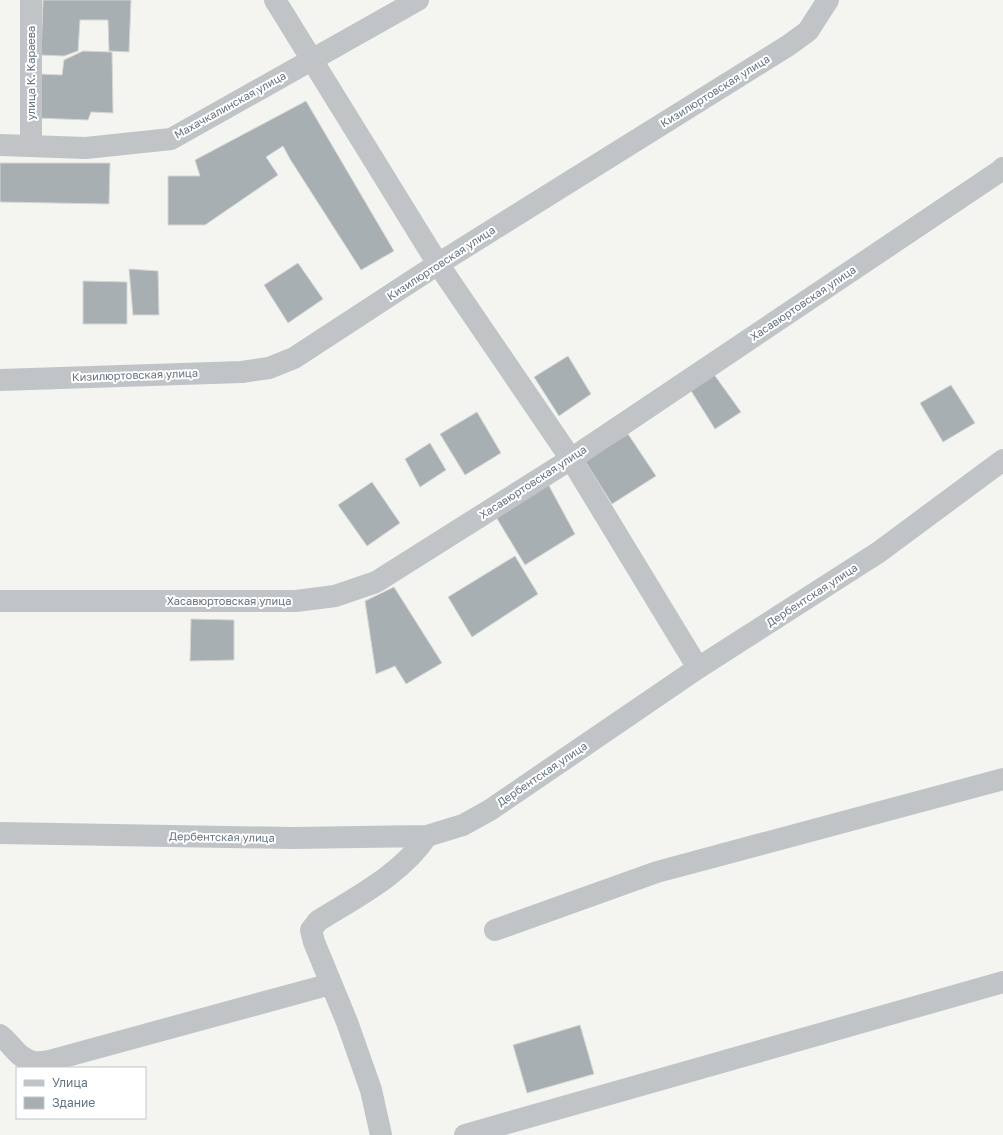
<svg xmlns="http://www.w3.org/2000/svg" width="1003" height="1135" viewBox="0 0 1003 1135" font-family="'Golos Text',sans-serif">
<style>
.building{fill:#a7afb3;stroke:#d6d6d3}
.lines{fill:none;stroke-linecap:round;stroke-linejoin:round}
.minor{stroke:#c0c4c7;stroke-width:22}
.labels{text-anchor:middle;stroke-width:4;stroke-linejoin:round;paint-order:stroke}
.street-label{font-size:11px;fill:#657481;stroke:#fff}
</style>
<rect width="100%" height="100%" fill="#f4f4f1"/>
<!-- building -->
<path class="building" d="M43 0H131L129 52 109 51 108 20H80L78 51 64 56 41 55Z
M83 51 112 52 113 113 91 112 88 120 36 118 39 74 62 75 64 60Z
M306 101 394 251 361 270 290 159 283 146 266 157 278 175 205 225H168V176H200L195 160Z
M0 163H110L109 204 0 202Z
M298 263 323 299 288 323 264 285Z
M129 269 158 271 159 315H133Z
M83 281 127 282V324H83Z
M568 356 591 394 559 416 534 377Z
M713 373 741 412 715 429 688 386Z
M951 385 975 423 943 442 920 403Z
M477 412 501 453 465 475 440 434Z
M628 434 656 476 612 504 585 461Z
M430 443 446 470 420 487 405 459Z
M372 482 400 523 367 546 338 505Z
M548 484 575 534 525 565 496 517Z
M515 556 538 594 472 637 448 597Z
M394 587 442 663 406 684 395 666 376 674 365 601Z
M191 619 234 620V660L190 661Z
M580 1025 594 1074 527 1093 513 1045Z"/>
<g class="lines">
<!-- minor -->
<path class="minor" d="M275 0 438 264 571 459 698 668
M0 145 86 148 171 139 418 0
M31 145V0
M0 380 242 372 269 368 294 358 438 264 789 45 808 31 828 0
M0 601H296L335 596 376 582 571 459 1000 171 1003 168
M0 833 292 838 427 836 463 825 490 810 698 668 879 552 1003 460
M495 930 657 872 1003 779
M0 1035C12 1044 18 1059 34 1062 39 1063 44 1062 49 1061L331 984
M381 1135 371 1090 347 1022 314 942 311 930 318 921C356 897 401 875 427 836
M465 1135 1003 982"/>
</g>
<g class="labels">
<!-- street labels -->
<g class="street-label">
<text transform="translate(31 73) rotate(-90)" y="4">улица К. Караева</text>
<text transform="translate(715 91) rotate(-32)" y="4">Кизилюртовская улица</text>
<text transform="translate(230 105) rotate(-29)" y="4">Махачкалинская улица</text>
<text transform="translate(441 263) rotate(-33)" y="4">Кизилюртовская улица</text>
<text transform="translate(803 303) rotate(-34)" y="4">Хасавюртовская улица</text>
<text transform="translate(135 375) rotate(-2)" y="4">Кизилюртовская улица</text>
<text transform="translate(533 482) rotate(-33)" y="4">Хасавюртовская улица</text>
<text transform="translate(812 595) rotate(-33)" y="4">Дербентская улица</text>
<text x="229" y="605">Хасавюртовская улица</text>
<text transform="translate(542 774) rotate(-34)" y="4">Дербентская улица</text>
<text transform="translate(222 837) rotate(1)" y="4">Дербентская улица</text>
</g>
</g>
<!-- legend -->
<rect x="16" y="1067" width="130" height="52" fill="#ffffff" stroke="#c1c7cd"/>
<rect x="24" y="1080" width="20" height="6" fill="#c0c4c7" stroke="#c1c7cd"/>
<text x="52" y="1087" font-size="12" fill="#657481">Улица</text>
<rect x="24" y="1097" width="20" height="12" fill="#a7afb3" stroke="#c1c7cd"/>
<text x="52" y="1107" font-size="12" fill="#657481">Здание</text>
</svg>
